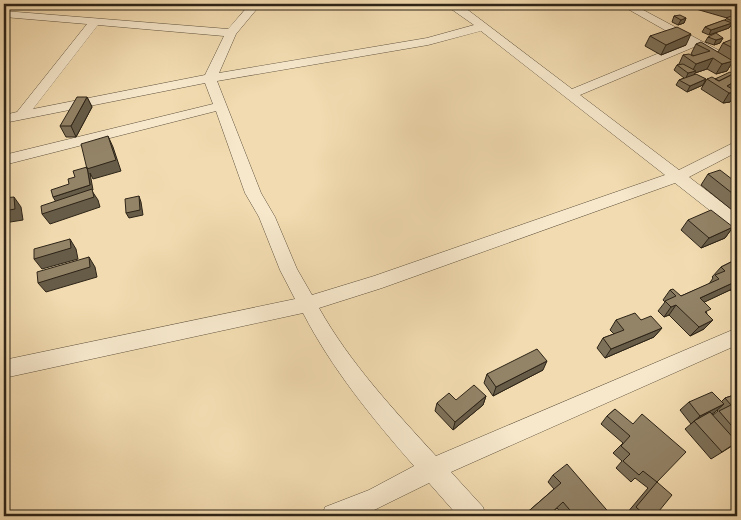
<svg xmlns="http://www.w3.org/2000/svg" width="741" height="520" viewBox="0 0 741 520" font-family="Vollkorn,serif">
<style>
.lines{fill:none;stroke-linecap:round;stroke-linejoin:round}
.street-casing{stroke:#5e523d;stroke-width:1}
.street{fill:#f7e8cc;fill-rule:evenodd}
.wall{fill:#7e7159;stroke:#2d2417;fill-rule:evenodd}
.shaded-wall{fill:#675c48;stroke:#2d2417}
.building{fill:#938367;stroke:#2d2417}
</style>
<rect width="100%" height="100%" fill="#f2dbb0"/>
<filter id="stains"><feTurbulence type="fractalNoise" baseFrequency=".004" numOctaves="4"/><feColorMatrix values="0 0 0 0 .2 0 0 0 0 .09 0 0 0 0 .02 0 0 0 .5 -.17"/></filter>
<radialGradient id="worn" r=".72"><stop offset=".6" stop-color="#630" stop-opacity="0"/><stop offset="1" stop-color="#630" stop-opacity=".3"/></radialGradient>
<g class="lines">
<defs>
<path id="street" d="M250 4H261L236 34 219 73 427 38 474 25 444 4H457L464 7 572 89 686 42 619 4H632L737 60V69L694 47 580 95 679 170 737 141V152L689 177 737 214V229L731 227 675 183 382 288 319 308C350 363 393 409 436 456L737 328V345L451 472 483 507 486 516H458L429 483 362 516H322L325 507 369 490 414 466C372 418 332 369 303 313L4 378V360L295 299 280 270 259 217 245 193 216 111 4 165V155L213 104 205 83 4 123V115L17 112 87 24 4 17V11L228 29ZM98 25 224 36 205 75 33 109ZM481 31 665 175 374 276 312 295 297 269 275 217 261 193 217 81 428 45Z"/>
</defs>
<!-- street casing -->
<use href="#street" class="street-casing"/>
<!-- street -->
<use href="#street" class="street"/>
</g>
<!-- wall -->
<path class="wall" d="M683 4H737V24L731 27 730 26 729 28 709 35 702 32 705 27 725 20 727 18 682 5Z
M674 16 686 18 684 23 678 25 672 22Z
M650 36 686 45 661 55 645 46Z
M708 37 723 38 720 43 714 45 705 42Z
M737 39V63L733 61 727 71 716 74 707 69 695 73 694 74 706 79 703 85 687 92 676 85 679 80 684 78 674 70 677 65 679 64 683 55 694 56 691 54 696 44 718 52 723 43Z
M737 72V86L733 89 737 92 730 102 723 103 701 89 707 79H715Z
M87 97 92 107 76 137H66L60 126Z
M708 174 737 183V214L701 185Z
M688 220 733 227 725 238 701 248 681 230Z
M737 259V296L730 290 704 302 707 314 713 320 704 329 690 336 669 315 664 317 658 311 665 302 663 300 670 290 681 296 709 284 713 278 712 277 721 267Z
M616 320H641L662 328 654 337 605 358 597 348 603 338 614 334 610 330Z
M543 370 493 396 484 383 487 374Z
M737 394V453L732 446 711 459 685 429 692 423 691 424 680 410 689 402H721L725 398ZM717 410 718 411 713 415 711 414Z
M486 396 483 405 453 430 435 411 437 403Z
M615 409 657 482 655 516H631L627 513 648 488 635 478 631 482 616 468 622 461 613 453 623 443 601 424 607 416Z
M553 475 612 516H564L557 508 548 516H523L554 489 548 482Z"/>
<!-- shaded-wall -->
<path class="shaded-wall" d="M686 18 684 23 678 25 681 20Z
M737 20V24L731 27 734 22Z
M732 23 729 28 709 35 711 30Z
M691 34 686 45 661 55 666 45Z
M723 38 720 43 714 45 716 40Z
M713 58 707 69 695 73 693 77 686 78 688 73 692 72 696 64Z
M733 61 727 71 716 74 722 64Z
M706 79 703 85 687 92 690 86Z
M737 80V86L728 92 727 86Z
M737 92 730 102 723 103 729 93Z
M87 97 92 107 76 137 71 126Z
M108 136 113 147 121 171 93 179 90 173 93 190 92 191 98 200 100 207 50 224 42 214 56 202 53 197 90 185 87 167Z
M139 196 141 202 143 215 129 218 126 213Z
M14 197 21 207 23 220 4 223V211Z
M733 227 725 238 701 248 709 238Z
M70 239 76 249 78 259 42 269 34 259Z
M89 257 95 267 97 277 46 292 38 283Z
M737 281V282L730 290 692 308 700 298Z
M676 305 669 315 664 317 671 307Z
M713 320 704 329 690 336 699 327Z
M662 328 654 337 605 358 611 349Z
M547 361 543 370 493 396 496 387Z
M486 396 483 405 453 430 455 422Z
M724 404 714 413 695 422 694 421 691 424 700 416Z"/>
<!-- building -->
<path class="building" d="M718 4H737V9Z
M737 14V20L734 22 726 18Z
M680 15 686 18 681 20 674 16Z
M724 20 732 23 711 30 705 27Z
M677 27 691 34 666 45 650 36Z
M716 33 723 38 716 40 708 37Z
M735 38 737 39V50L723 43Z
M701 42 733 61 722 64 713 58 696 64 683 55 689 54 693 56 710 51 696 44Z
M683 64 696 71 688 73 677 65Z
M730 72 733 74 719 81 715 79Z
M737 72V80L727 86 737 92 729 93 707 79 712 77 719 81Z
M696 74 706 79 690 86 679 80Z
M77 97H87L71 126H60Z
M108 136 116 160 87 169 81 144Z
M87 167 90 185 53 197 51 190 69 184 68 179 75 177 73 171Z
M720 170 737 183V197L708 174Z
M92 189 94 197 42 214 41 206Z
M139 196 140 210 126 213 125 199Z
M14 197 15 209 4 211V198Z
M711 210 733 227 709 238 688 220Z
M70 239 71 248 34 259V249Z
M89 257 90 267 38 283 37 272Z
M737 259V281L700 298 711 309 705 312 713 320 699 327 676 305 671 307 665 301 676 296 670 290 673 289 681 296 719 279 715 275 725 271 721 267Z
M635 313 641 320 651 316 662 328 611 349 603 338 624 330 616 320Z
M537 349 547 361 496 387 487 374Z
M474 385 486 396 455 422 437 403 449 393 456 400Z
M712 392 724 404 700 416 689 402Z
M737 394V432L719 411 731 405 725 398Z
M615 409 633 424 642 414 686 452 657 482 643 471 639 475 623 461 630 454 621 446 630 436 607 416Z
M710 412 737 442 722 452 694 421Z
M567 464 612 516H575L563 502 548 516H523L561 483 553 475Z
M657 482 672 495 655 516H646L636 507Z"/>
<!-- margin -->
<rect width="741" height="520" fill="none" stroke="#f2dbb0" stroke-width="20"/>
<rect x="5" y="5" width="731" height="510" fill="none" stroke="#2d2417" stroke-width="2.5"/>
<rect x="10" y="10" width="721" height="500" fill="none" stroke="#2d2417"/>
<rect width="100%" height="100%" filter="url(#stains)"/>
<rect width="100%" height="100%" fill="url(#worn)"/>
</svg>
